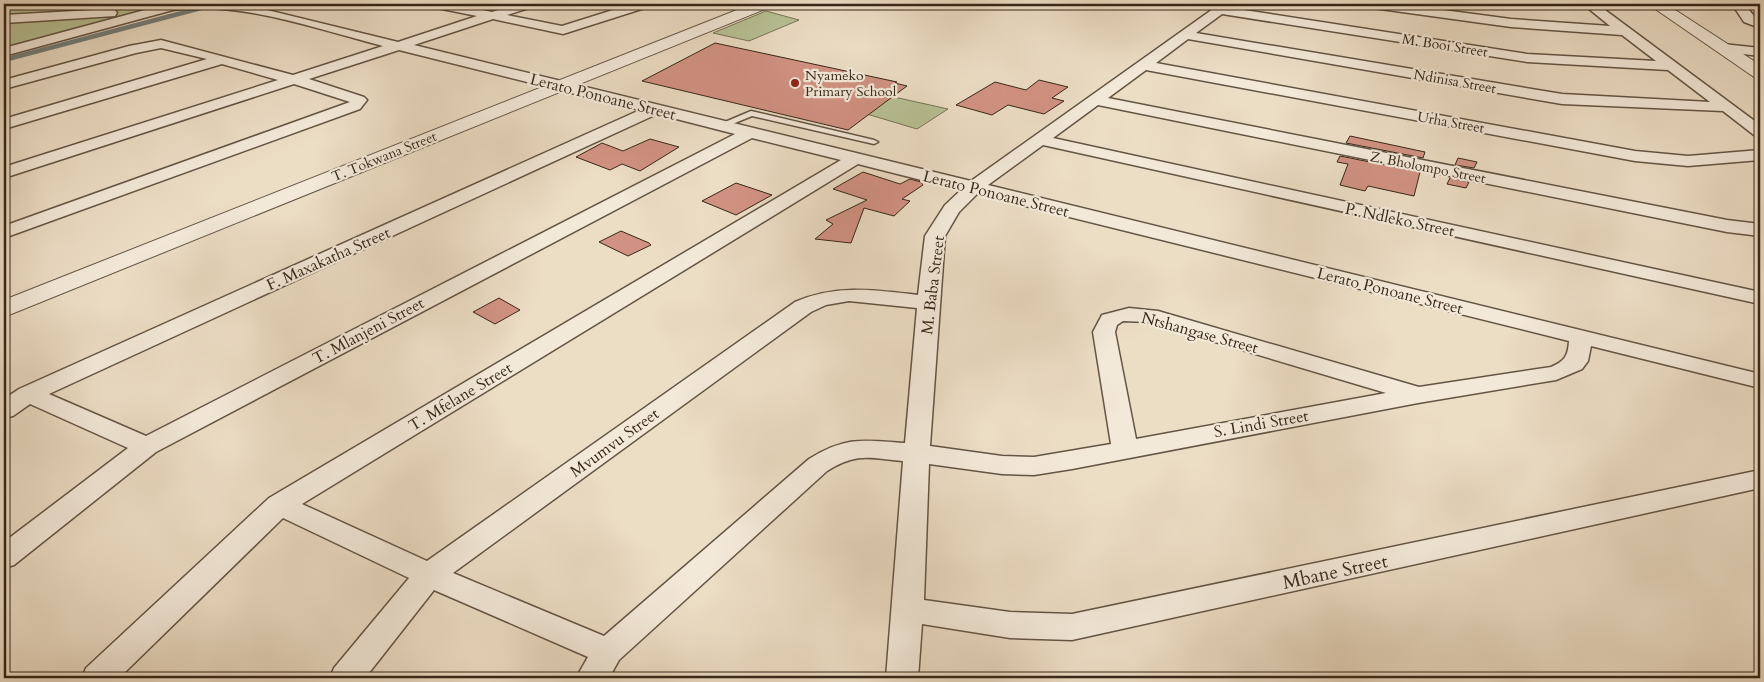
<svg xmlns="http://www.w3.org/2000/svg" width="1764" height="682" viewBox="0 0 1764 682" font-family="Cardo,serif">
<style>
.green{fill:#b8c195;stroke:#777457}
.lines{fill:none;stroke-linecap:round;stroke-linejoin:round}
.stream{stroke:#747f7c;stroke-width:4.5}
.building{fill:#d29283;stroke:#362719}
.service-casing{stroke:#645444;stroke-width:3}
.minor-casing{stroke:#645444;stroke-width:3}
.tertiary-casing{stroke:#645444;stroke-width:2}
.service{fill:#f3e9d9;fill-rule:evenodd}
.minor{fill:#f3e9d9;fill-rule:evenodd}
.tertiary{fill:#f3e9d9;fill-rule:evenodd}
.poi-dot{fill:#8f2418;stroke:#f3e9d9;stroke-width:2}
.labels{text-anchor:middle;stroke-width:4.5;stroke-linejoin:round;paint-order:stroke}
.far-street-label{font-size:14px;fill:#362719;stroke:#f3e9d9}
.far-poi-label{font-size:14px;fill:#362719;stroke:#f3e9d9;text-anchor:start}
.street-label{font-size:16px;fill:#362719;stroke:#f3e9d9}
.near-street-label{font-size:19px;fill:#362719;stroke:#f3e9d9}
</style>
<rect width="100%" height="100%" fill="#ecddc5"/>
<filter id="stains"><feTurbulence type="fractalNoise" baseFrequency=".004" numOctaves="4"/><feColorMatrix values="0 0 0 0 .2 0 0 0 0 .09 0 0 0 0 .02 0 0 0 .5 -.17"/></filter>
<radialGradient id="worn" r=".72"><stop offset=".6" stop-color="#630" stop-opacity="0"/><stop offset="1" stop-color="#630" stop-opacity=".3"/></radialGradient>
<!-- green -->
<path class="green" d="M4 4H188L4 52Z
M766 11 799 20 749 41 713 33Z
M885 95 948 109 917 129 860 112Z"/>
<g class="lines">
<!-- stream -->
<path class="stream" d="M4 60 201 8"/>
</g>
<!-- building -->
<path class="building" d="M715 43 897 82 895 83 907 86 848 130 642 81Z
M1039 80 1068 87 1052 98 1064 101 1044 114 1008 105 992 115 956 105 995 82 1026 90Z
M1350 136 1425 152 1423 158 1346 143Z
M650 139 679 147 640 171 622 164 610 170 576 157 602 143 623 151Z
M1340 156 1420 172 1414 196 1368 186 1365 191 1340 185 1348 164 1337 162Z
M1458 158 1477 162 1474 168 1455 165Z
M863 172 900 184 910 179 921 182 923 185 902 199 910 201 894 216 864 208 851 243 815 239 833 224 826 220 867 200 833 189Z
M1450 178 1469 182 1466 188 1447 184Z
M736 183 772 195 736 215 702 201Z
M621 231 649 243 651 245 628 256 599 242Z
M499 298 520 310 495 324 473 312Z"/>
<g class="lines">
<defs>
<path id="service" d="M751 111 874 140 878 142 874 144 752 116 725 127 718 125Z"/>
<path id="minor" d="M167 4H243L398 42 477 16 432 7 430 4H453L492 12 516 4H534L532 7 507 15 562 26 632 4H650L648 7 563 34 493 19 414 45 971 181 1220 4H1234L1231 8 1527 54 1656 61 1622 35 1511 27 1373 8 1367 4H1398L1511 19 1610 26 1583 4H1597L1760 125V137L1754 135 1723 111 1562 104 1188 39 1156 63 1635 151 1688 156 1760 150V160L1688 166 1635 161 1146 70 1108 98 1727 220 1760 224V236L1727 232 1098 105 1053 138 1760 292V304L1043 145 988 185 1760 374V388L1591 346 1588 361 1582 369 1556 380 1418 403 1072 469 1034 475 1002 474 929 464 924 600 1010 612 1072 614 1760 470V488L1072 640 1010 638 922 624 918 678H886L903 461C870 458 857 452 827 471L619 660 609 678H576L588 657 434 590 365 678H330L334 668 409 578 283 518 119 678H82L86 668 269 498 841 160 752 138 156 452 14 565 4 568V542L128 448 30 404 13 416 4 418V399L19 389 640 110 399 50 309 79 364 97 367 100 360 109 4 238V226L350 102 294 84 4 178V167L278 80 222 64 4 129V119L207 59 161 48 136 53 4 89V80L129 46 161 40 293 75 383 46C320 30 238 0 173 10L4 56V48ZM1222 14 1527 62 1668 70 1710 102 1562 94 1196 33ZM657 114 735 134 146 436 49 394ZM858 164 961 190 945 205 925 236 918 295C875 290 837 284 795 302L427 561 302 504ZM977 194 1569 341C1568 356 1565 361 1551 367L1419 387 1158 311 1129 308 1102 315 1093 332 1111 444 1034 457 1002 456 930 446 945 236 959 212ZM849 301 917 308 905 443C863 440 846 436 809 459L604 636 453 573 811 312 826 305ZM1123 321 1148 322 1386 393 1136 439 1115 332 1117 325Z
M1732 4H1744L1754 16 1760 19V28L1744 22Z
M111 9 115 10 117 13 115 16 4 23V15Z
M1723 44 1760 48V56L1718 51 1716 48Z"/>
<path id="tertiary" d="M752 4H773L770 7 4 317V300Z
M1648 4H1666L1760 65V78L1754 77Z"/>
</defs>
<!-- service casing -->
<use href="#service" class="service-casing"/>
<!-- minor casing -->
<use href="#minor" class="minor-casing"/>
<!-- tertiary casing -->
<use href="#tertiary" class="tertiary-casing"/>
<!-- service -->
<use href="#service" class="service"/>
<!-- minor -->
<use href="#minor" class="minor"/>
<!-- tertiary -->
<use href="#tertiary" class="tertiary"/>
</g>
<!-- markers -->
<circle class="poi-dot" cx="795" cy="83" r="5"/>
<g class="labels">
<!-- far-street labels -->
<g class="far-street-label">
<text transform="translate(1445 45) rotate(9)" y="5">M. Booi Street</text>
<text transform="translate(1455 81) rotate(10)" y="5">Ndinisa Street</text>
<text transform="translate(1451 122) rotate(10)" y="5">Urha Street</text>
<text transform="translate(384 156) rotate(-22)" y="5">T. Tokwana Street</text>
<text transform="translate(1428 167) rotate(11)" y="5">Z. Bholompo Street</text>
</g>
<!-- far-poi labels -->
<g class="far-poi-label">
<text x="805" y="80">Nyameko<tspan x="805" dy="16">Primary School</tspan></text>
</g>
<!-- street labels -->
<g class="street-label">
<text transform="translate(603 96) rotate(14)" y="6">Lerato Ponoane Street</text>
<text transform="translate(996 193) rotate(14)" y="6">Lerato Ponoane Street</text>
<text transform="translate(1400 219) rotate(12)" y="6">P. Ndleko Street</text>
<text transform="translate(328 258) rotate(-24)" y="6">F. Maxakatha Street</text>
<text transform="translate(932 285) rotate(-83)" y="6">M. Baba Street</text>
<text transform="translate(1390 290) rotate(14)" y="6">Lerato Ponoane Street</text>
<text transform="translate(368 330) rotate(-28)" y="6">T. Mlanjeni Street</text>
<text transform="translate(1200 332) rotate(15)" y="6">Ntshangase Street</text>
<text transform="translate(460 396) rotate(-31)" y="6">T. Mfelane Street</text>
<text transform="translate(1261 423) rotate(-10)" y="6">S. Lindi Street</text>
<text transform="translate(614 442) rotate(-36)" y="6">Mvumvu Street</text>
</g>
<!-- near-street labels -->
<g class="near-street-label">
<text transform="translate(1335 571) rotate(-12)" y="7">Mbane Street</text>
</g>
</g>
<!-- margin -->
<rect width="1764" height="682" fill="none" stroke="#ecddc5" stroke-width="20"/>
<rect x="5" y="5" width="1754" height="672" fill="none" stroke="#362719" stroke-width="2.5"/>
<rect x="10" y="10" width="1744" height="662" fill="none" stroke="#362719"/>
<rect width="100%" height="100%" filter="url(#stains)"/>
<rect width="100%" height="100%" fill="url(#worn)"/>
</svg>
